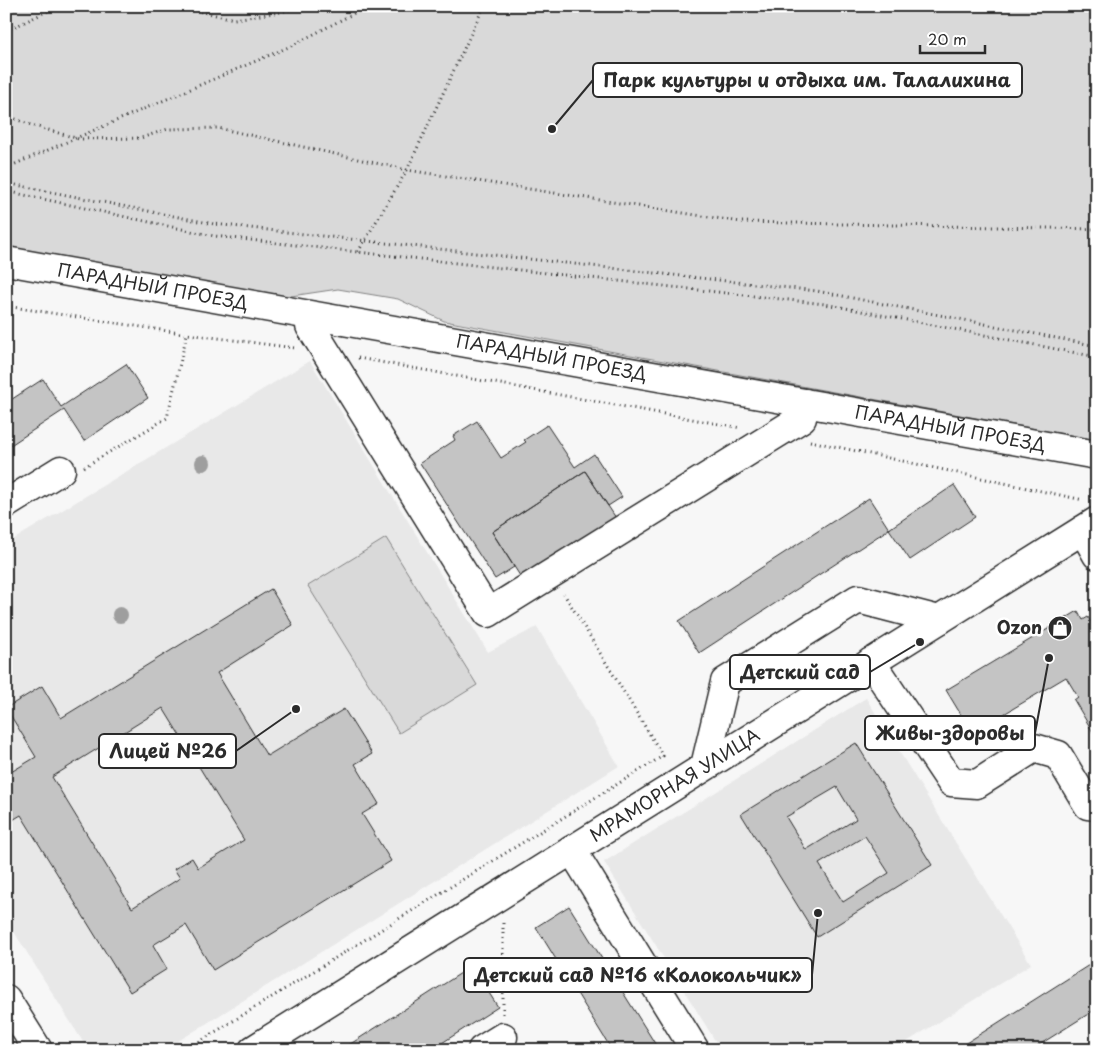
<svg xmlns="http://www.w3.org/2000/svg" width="1103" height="1056" viewBox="0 0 1103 1056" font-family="'Playpen Sans',sans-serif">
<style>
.built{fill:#e8e8e8}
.green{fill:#d9d9d9;stroke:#828282}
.building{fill:#c4c4c4;stroke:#2b2b2b;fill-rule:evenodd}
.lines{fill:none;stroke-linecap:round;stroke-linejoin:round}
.minor-casing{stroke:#2b2b2b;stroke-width:31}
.path{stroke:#2b2b2b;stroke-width:3;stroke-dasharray:1 4;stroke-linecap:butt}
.minor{stroke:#fff;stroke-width:28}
.tree{fill:#9e9e9e}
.labels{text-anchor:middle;stroke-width:5;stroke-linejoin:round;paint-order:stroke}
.street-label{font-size:18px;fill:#2b2b2b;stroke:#fff}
.poi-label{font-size:18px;font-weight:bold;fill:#2b2b2b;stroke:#fff;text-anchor:end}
.leader{fill:none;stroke:#2b2b2b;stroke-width:2}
.callout-dot{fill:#2b2b2b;stroke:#fff;stroke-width:2}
.callout{fill:#fff;stroke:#2b2b2b;stroke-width:2}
.callout-label{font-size:19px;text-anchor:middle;font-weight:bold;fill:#2b2b2b}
</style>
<rect width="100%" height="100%" fill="#f7f7f7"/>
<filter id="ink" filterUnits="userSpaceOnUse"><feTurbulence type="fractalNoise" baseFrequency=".02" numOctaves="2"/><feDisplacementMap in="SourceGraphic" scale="10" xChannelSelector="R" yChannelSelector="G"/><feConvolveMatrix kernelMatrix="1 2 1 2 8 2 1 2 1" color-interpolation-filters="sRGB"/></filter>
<g filter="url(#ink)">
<!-- built -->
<path class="built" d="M310 361 488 652 537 627 619 766 164 1050H88L6 919V544Z
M866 698 1031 964 894 1050H721L604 862Z"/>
<!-- green -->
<path class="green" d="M6 6H1097V440L444 321 398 299 338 289 278 298 6 253Z
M386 538 477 685 399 733 308 586Z"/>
<!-- building -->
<path class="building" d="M126 364 148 398 84 441 64 410 6 448V403L43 379 61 407Z
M477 421 501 458 526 442 524 440 547 425 575 467 594 454 622 497 608 506 585 471 492 532 514 567 495 579 420 463 455 440 453 436Z
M585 471 616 518 522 579 492 532Z
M954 485 975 517 910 560 889 529Z
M869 498 889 529 699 653 679 621Z
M271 589 293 625 217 673 267 756 344 709 372 754 355 764 379 804 362 814 391 861 213 970 186 925 153 945 167 969 130 992 21 815 6 824V775L36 757 6 708 42 686 61 718ZM163 708 244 840 198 868 192 858 174 869 180 878 132 908 52 777Z
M1078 611 1083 620 1088 617 1097 631V739L1074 700 1078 697 1066 677 972 733 946 690Z
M856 743 932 865 817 937 741 814ZM837 787 856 819 806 850 786 817ZM865 836 889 873 843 902 819 864Z
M569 906 659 1050H612L536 927Z
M1097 960V1008L1093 1011 1031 1050H955Z
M472 966 498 1007 431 1050H341Z"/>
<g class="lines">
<defs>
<g id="minor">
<path id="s1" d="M6 261 1097 455"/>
<path d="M312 316 310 326 488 613 802 418 804 403"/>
<path d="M6 504 61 470"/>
<path d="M1083 530 1097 555"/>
<path d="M871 662 951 782 977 784 1034 748 1058 755 1088 805 1097 806"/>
<path d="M705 766 725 682 858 599 939 620"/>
<path d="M572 850 695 1050"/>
<path d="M6 999 38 1050"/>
<path id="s2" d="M253 1050 1097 521"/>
<path d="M482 1050 503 1037"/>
</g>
</defs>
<!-- minor casing -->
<use href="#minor" class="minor-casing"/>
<!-- path -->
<path class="path" d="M176 6 234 19 281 12 301 6
M6 31 58 6
M6 115 28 124 79 139 141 138 168 129 218 128 407 170 741 222 1097 229
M6 168 291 46 368 6
M6 183 214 224 817 291 1097 346
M6 191 214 236 825 304 1097 357
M358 252 407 170 484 6
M6 306 187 334 295 348
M358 358 741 428
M810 441 1083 500
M84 467 167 418 187 334
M503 1014V923
M186 1050 663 756 564 594"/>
<!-- minor -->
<use href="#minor" class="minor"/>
</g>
<!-- trees -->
<g class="tree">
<circle cx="203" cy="463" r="8"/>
<circle cx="120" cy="615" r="8"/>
</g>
</g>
<!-- icons -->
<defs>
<symbol id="shop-disc" viewBox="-11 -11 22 22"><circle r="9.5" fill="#2b2b2b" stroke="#fff"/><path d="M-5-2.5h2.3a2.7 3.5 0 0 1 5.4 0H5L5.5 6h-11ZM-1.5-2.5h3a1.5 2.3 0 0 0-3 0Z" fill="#fff"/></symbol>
</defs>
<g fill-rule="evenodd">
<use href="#shop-disc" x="1046" y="614" width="28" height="28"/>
</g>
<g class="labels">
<!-- street labels -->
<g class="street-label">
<text dy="6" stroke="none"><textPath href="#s1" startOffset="149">ПАРАДНЫЙ ПРОЕЗД</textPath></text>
<text dy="6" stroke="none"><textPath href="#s1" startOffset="554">ПАРАДНЫЙ ПРОЕЗД</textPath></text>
<text dy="6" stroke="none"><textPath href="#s1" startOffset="959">ПАРАДНЫЙ ПРОЕЗД</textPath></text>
<text dy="6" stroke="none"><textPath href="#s2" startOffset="498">МРАМОРНАЯ УЛИЦА</textPath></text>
</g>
<!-- poi labels -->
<g class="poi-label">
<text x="1042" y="634">Ozon</text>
</g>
</g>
<!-- callouts -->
<path class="leader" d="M552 129L593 80M920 642L870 672M1049 658L1035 733M296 709L236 751M818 913L812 975"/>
<g class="callout-dot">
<circle cx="552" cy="129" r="5"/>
<circle cx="920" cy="642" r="5"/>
<circle cx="1049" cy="658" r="5"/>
<circle cx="296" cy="709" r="5"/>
<circle cx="818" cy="913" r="5"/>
</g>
<g class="callout">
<rect x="593" y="63" width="429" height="34" rx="5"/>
<rect x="730" y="655" width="140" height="34" rx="5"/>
<rect x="865" y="716" width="170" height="34" rx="5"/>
<rect x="99" y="734" width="137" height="34" rx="5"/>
<rect x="464" y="958" width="348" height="34" rx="5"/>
</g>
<g class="callout-label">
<text x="807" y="87">Парк культуры и отдыха им. Талалихина</text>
<text x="800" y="679">Детский сад</text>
<text x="950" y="740">Живы-здоровы</text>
<text x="168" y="758">Лицей №26</text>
<text x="638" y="982">Детский сад №16 «Колокольчик»</text>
</g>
<!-- margin -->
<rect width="1103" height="1056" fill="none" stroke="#fff" stroke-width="25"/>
<rect x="12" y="12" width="1078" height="1031" fill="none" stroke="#2b2b2b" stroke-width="2" filter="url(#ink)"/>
<!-- scale -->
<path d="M920 45v8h65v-8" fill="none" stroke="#2b2b2b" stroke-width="2.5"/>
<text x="928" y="45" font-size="15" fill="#2b2b2b" stroke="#ffffff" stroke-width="4" paint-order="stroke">20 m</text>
</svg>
